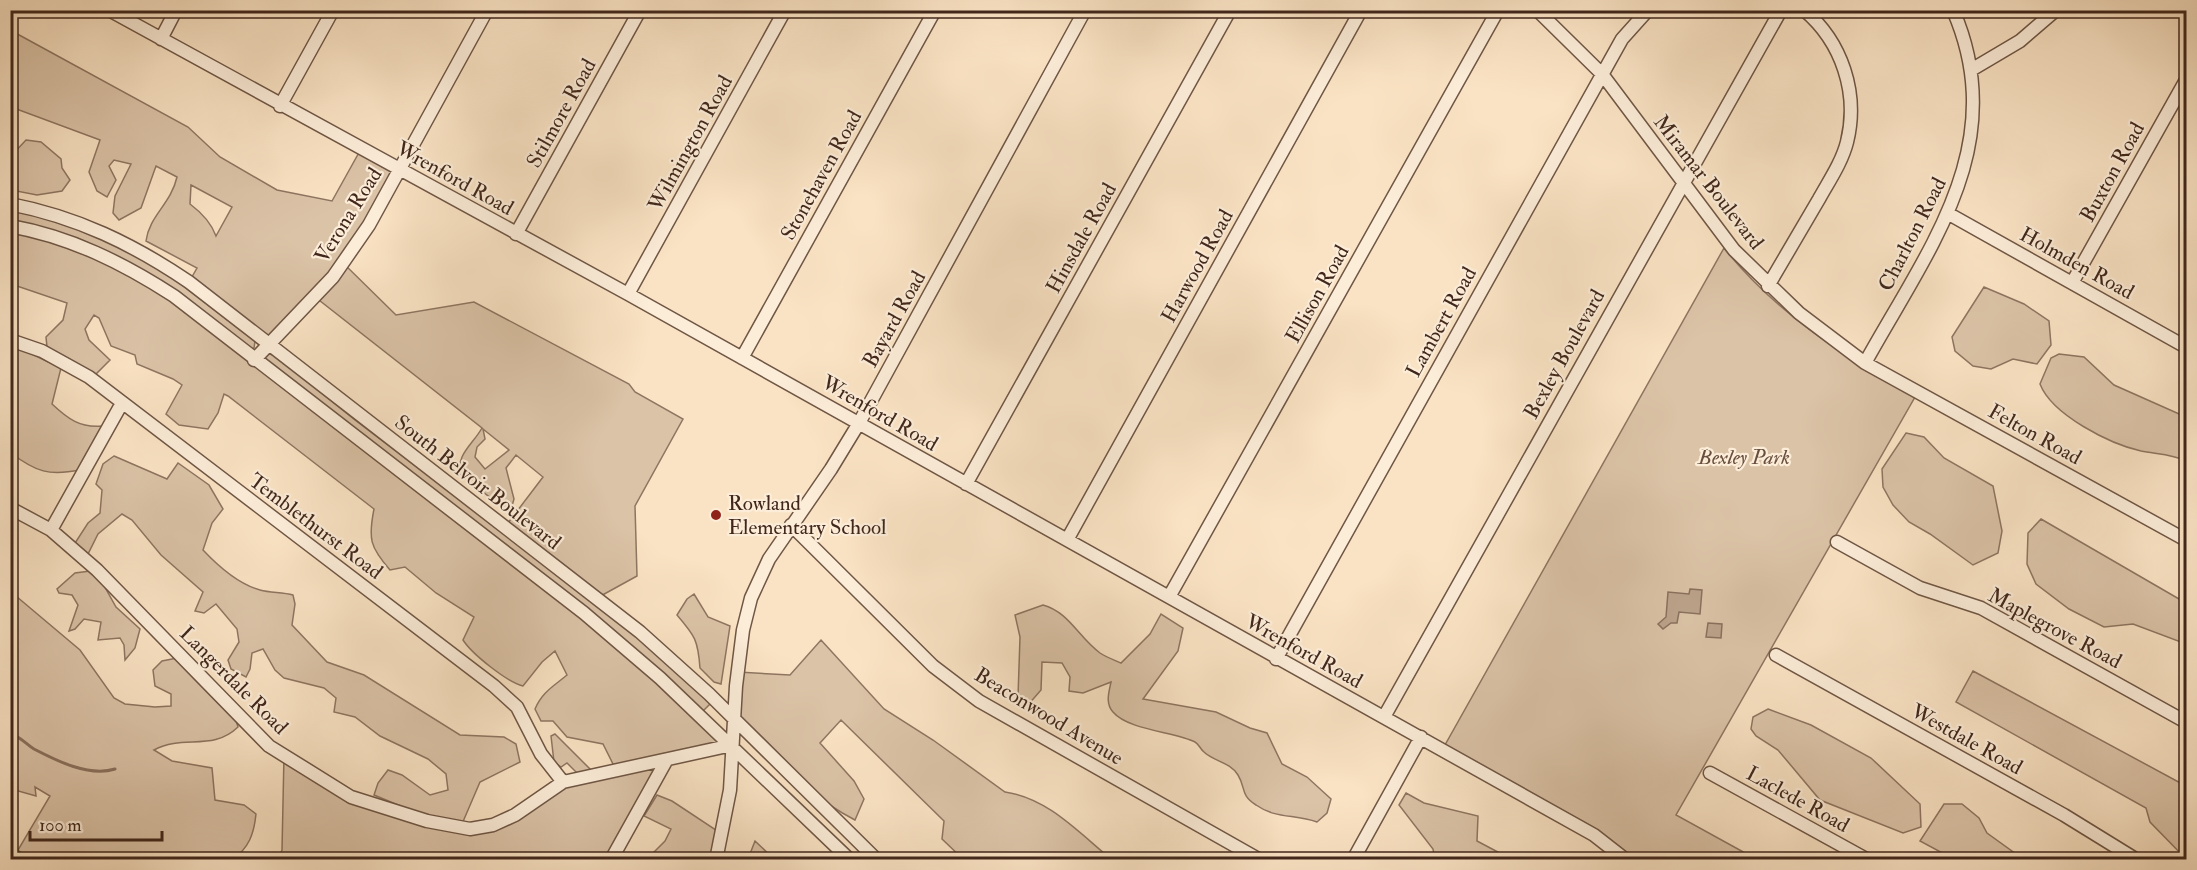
<svg xmlns="http://www.w3.org/2000/svg" width="2197" height="870" viewBox="0 0 2197 870" font-family="'IM FELL Double Pica',serif">
<style>
.green{fill:#dbc3a7;stroke:#8e7561;stroke-width:1.5;fill-rule:evenodd}
.water{fill:#bba38b;stroke:#8a715e;stroke-width:1.5}
.lines{fill:none;stroke-linecap:round;stroke-linejoin:round}
.stream{stroke:#8a715e;stroke-width:3}
.minor-casing{stroke:#6f5645;stroke-width:15}
.minor{stroke:#fcedd9;stroke-width:12}
.poi-dot{fill:#8f2418;stroke:#fcedd9;stroke-width:2}
.labels{text-anchor:middle;stroke-width:4.5;stroke-linejoin:round;paint-order:stroke}
.street-label{font-size:21px;fill:#41271b;stroke:#fcedd9}
.park-label{font-size:21px;font-style:italic;fill:#684e3e;stroke:#fcedd9}
.poi-label{font-size:21px;fill:#41271b;stroke:#fcedd9;text-anchor:start}
</style>
<rect width="100%" height="100%" fill="#fae3c4"/>
<filter id="stains"><feTurbulence type="fractalNoise" baseFrequency=".00333" numOctaves="4"/><feColorMatrix values="0 0 0 0 .2 0 0 0 0 .09 0 0 0 0 .02 0 0 0 .5 -.17"/></filter>
<radialGradient id="worn" r=".72"><stop offset=".6" stop-color="#630" stop-opacity="0"/><stop offset="1" stop-color="#630" stop-opacity=".3"/></radialGradient>
<!-- green -->
<path class="green" d="M10 30 188 127 220 157 277 190 332 201 361 149 400 170 343 263 396 315 474 302 629 384 635 392 683 419 635 506 637 576 597 598 505 527 543 477 516 455 506 468 514 499 510 513 460 474C456 455 473 444 482 428L315 297 270 344 189 282 197 268 146 241C149 216 171 204 177 177L156 166 141 208 119 220 113 213 115 196 131 164 114 160 109 166 116 180 107 197 97 191 89 172 100 140 11 107ZM191 185 232 207 216 236C211 222 202 213 190 204ZM483 429 509 450 485 469 475 457 477 447 485 439Z
M26 140 41 142 61 159 62 168 70 180 62 191 37 195 11 190V156Z
M10 208 25 210 126 246 174 279 255 341 254 348 250 350 120 258 70 236 11 220Z
M10 226 135 271 550 586 732 745 666 761 611 859H278L282 850 284 755 351 797 427 821 493 825 563 782 616 770 603 744 567 737 553 721H541L535 709C542 692 554 686 567 675L555 651 542 662 523 686C507 682 472 654 463 640L474 617 436 593 405 567 390 570C370 547 368 539 374 509L228 396 224 394 218 413 208 429 179 425 166 414 182 385 173 379 137 364 135 355 111 346 99 318 94 315 85 329 89 340 110 360 95 375 47 347 46 337 63 320 67 303 11 284Z
M1724 248C1775 312 1844 357 1915 397L1676 815 1756 859H1635L1596 829 1445 745Z
M1984 287 2024 304 2049 321 2051 345 2037 364 2013 359 1991 369 1973 366 1955 351 1952 337Z
M13 345 61 368 52 404C68 419 80 428 102 426L80 470C49 476 36 472 11 453L10 352Z
M267 353 276 356 355 420 607 611 711 703 703 711 264 359Z
M2059 354 2084 357 2114 385 2186 417V461C2173 454 2156 454 2141 451 2110 444 2052 415 2040 384L2051 358Z
M1906 433 1924 437 1944 458 1993 486 2002 531 1998 553 1973 565 1930 534 1909 522 1893 505 1883 487 1882 469Z
M114 456 167 479 178 463 209 485 223 509 212 523 203 550C219 567 238 584 260 590 271 593 282 592 293 595L295 604 292 625 327 662 364 675 460 735 504 737 516 744 520 762 480 782 462 824 422 815 374 795 378 783 388 770 402 775 430 795 448 790 446 774 428 759 380 736 355 717 334 712 336 698 324 688 284 678 275 670 263 649 252 653 250 669 246 677 231 669 228 660 239 642 237 629 216 604 204 613 195 611 203 592 161 555 132 520 122 514 98 534 88 554 75 543 88 523 100 513 102 490 96 484 103 464Z
M2041 519 2186 603V644L2133 624 2104 627 2069 609 2036 584 2027 564 2028 533Z
M90 571 102 582 116 607 140 629 135 648 125 660 124 645 120 638 98 640 101 622 84 619 75 629 69 631 78 605 72 595 59 593 57 589 75 573Z
M10 591 80 650 114 698 125 704 155 707 171 706V694L155 686 153 670 162 661 177 658 235 717 238 727C212 752 184 734 154 750L172 761 212 768 215 800 244 805 256 814C254 834 249 848 232 860H31L18 850 50 796 35 787 36 796 11 789Z
M694 594 708 617 730 626 721 684 714 682 700 668C698 640 695 636 677 615L687 599Z
M1043 605C1069 612 1079 638 1100 653 1106 657 1114 660 1121 663L1150 634 1161 614 1183 628 1178 651 1143 699 1216 712 1250 728 1267 733 1282 764 1307 777 1331 799 1327 813 1317 822C1294 814 1276 819 1256 805 1240 795 1246 788 1238 775 1230 762 1213 761 1204 752 1200 749 1199 744 1195 742 1175 732 1128 730 1113 712 1105 703 1109 692 1111 682L1083 693 1069 691 1070 677 1062 663 1042 662 1041 690 1028 705 1018 697 1020 637 1015 615Z
M821 640 884 709 933 740 1005 792C1048 798 1079 833 1111 859H963L942 839 944 821 841 720 820 743 854 781 864 799 855 820C808 796 772 756 734 720L738 672 790 675Z
M1973 671 2186 786V859L2150 822 2146 808 1956 702Z
M1768 709 1811 725 1871 758 1920 804 1921 827 1903 833 1820 800 1778 750 1756 736 1751 729 1753 717Z
M555 734 591 770 578 774 567 763 561 767 554 762 551 736Z
M1406 793 1424 803 1478 816 1477 841 1511 859H1435L1433 849 1399 805Z
M657 795 672 801 719 832 714 850 708 859H650V856L665 841 671 829 644 816Z
M1944 804H1962L1979 818 1987 833 2023 859H1971L1964 855H1946L1920 841Z
M755 841 774 859H748Z"/>
<!-- water -->
<path class="water" d="M1690 589 1702 590 1700 614 1679 612 1677 623H1671L1663 629 1658 624 1666 617 1668 592 1689 594Z
M1708 623 1722 624 1721 638 1706 637Z"/>
<g class="lines">
<!-- stream -->
<path class="stream" d="M10 734C20 736 26 744 34 749 57 761 89 777 115 769"/>
<defs>
<path id="minor" d="M109 10 628 294 1594 835 1626 860
M1537 10 1602 74 1734 250 1799 313 1865 363 2186 540
M161 39 176 10
M1971 70 2020 41 2056 10
M280 106 333 10
M10 204C77 217 133 244 189 282L640 632 709 694 877 860
M1949 214 2186 347
M10 226C71 237 123 263 174 296L584 613 660 678 850 860
M516 234 640 10
M2072 283 2186 80
M1768 286C1785 257 1802 228 1819 199 1829 181 1842 162 1847 142 1859 93 1842 42 1804 10
M628 294 785 10
M10 340 42 351 89 377 494 686 517 707 541 754 563 782
M742 358 935 10
M254 360 333 277 369 225 487 10
M1865 363C1928 249 2012 145 1953 10
M966 484 1230 10
M10 508 51 530 97 570 269 746 351 797 427 821 470 829 493 825 515 815 563 782 732 745
M791 525 933 666 979 701 1260 860
M51 530 122 403
M1067 540 1361 10
M1837 542 1920 588 1981 608 2186 722
M1169 597 1498 10
M1776 655 2064 815 2137 860
M1276 659 1622 39 1648 10
M1384 717 1781 10
M1710 773 1868 860
M611 860 666 761
M716 860 730 790 736 686 743 630 751 598 769 559 831 469 859 423 1085 10
M1353 860 1421 737"/>
</defs>
<!-- minor casing -->
<use href="#minor" class="minor-casing"/>
<!-- minor -->
<use href="#minor" class="minor"/>
</g>
<!-- markers -->
<circle class="poi-dot" cx="716" cy="515" r="6"/>
<g class="labels">
<!-- street labels -->
<g class="street-label">
<text transform="translate(561 113) rotate(-61)" y="7">Stilmore Road</text>
<text transform="translate(690 143) rotate(-61)" y="7">Wilmington Road</text>
<text transform="translate(2112 172) rotate(-61)" y="7">Buxton Road</text>
<text transform="translate(821 175) rotate(-61)" y="7">Stonehaven Road</text>
<text transform="translate(455 178) rotate(29)" y="7">Wrenford Road</text>
<text transform="translate(1709 182) rotate(52)" y="7">Miramar Boulevard</text>
<text transform="translate(348 215) rotate(-58)" y="7">Verona Road</text>
<text transform="translate(1912 234) rotate(-63)" y="7">Charlton Road</text>
<text transform="translate(1081 238) rotate(-61)" y="7">Hinsdale Road</text>
<text transform="translate(2077 263) rotate(29)" y="7">Holmden Road</text>
<text transform="translate(1197 266) rotate(-61)" y="7">Harwood Road</text>
<text transform="translate(1317 294) rotate(-61)" y="7">Ellison Road</text>
<text transform="translate(894 319) rotate(-61)" y="7">Bayard Road</text>
<text transform="translate(1441 322) rotate(-61)" y="7">Lambert Road</text>
<text transform="translate(1564 354) rotate(-61)" y="7">Bexley Boulevard</text>
<text transform="translate(880 413) rotate(30)" y="7">Wrenford Road</text>
<text transform="translate(2035 434) rotate(29)" y="7">Felton Road</text>
<text transform="translate(478 482) rotate(38)" y="7">South Belvoir Boulevard</text>
<text transform="translate(316 526) rotate(37)" y="7">Temblethurst Road</text>
<text transform="translate(2055 628) rotate(28)" y="7">Maplegrove Road</text>
<text transform="translate(1304 651) rotate(29)" y="7">Wrenford Road</text>
<text transform="translate(234 680) rotate(45)" y="7">Langerdale Road</text>
<text transform="translate(1049 716) rotate(31)" y="7">Beaconwood Avenue</text>
<text transform="translate(1967 739) rotate(29)" y="7">Westdale Road</text>
<text transform="translate(1798 799) rotate(29)" y="7">Laclede Road</text>
</g>
<!-- park labels -->
<g class="park-label">
<text x="1744" y="464">Bexley Park</text>
</g>
<!-- poi labels -->
<g class="poi-label">
<text x="728" y="510">Rowland<tspan x="728" dy="24">Elementary School</tspan></text>
</g>
</g>
<!-- margin -->
<rect width="2197" height="870" fill="none" stroke="#fae3c4" stroke-width="36"/>
<rect x="12" y="12" width="2173" height="846" fill="none" stroke="#41271b" stroke-width="3"/>
<rect x="18" y="18" width="2161" height="834" fill="none" stroke="#41271b" stroke-width="1.5"/>
<!-- scale -->
<path d="M30 831v9h132v-9" fill="none" stroke="#41271b" stroke-width="3"/>
<text x="39" y="831" font-size="18" fill="#41271b" stroke="#fcedd9" stroke-width="4.5" paint-order="stroke">100 m</text>
<rect width="100%" height="100%" filter="url(#stains)"/>
<rect width="100%" height="100%" fill="url(#worn)"/>
</svg>
